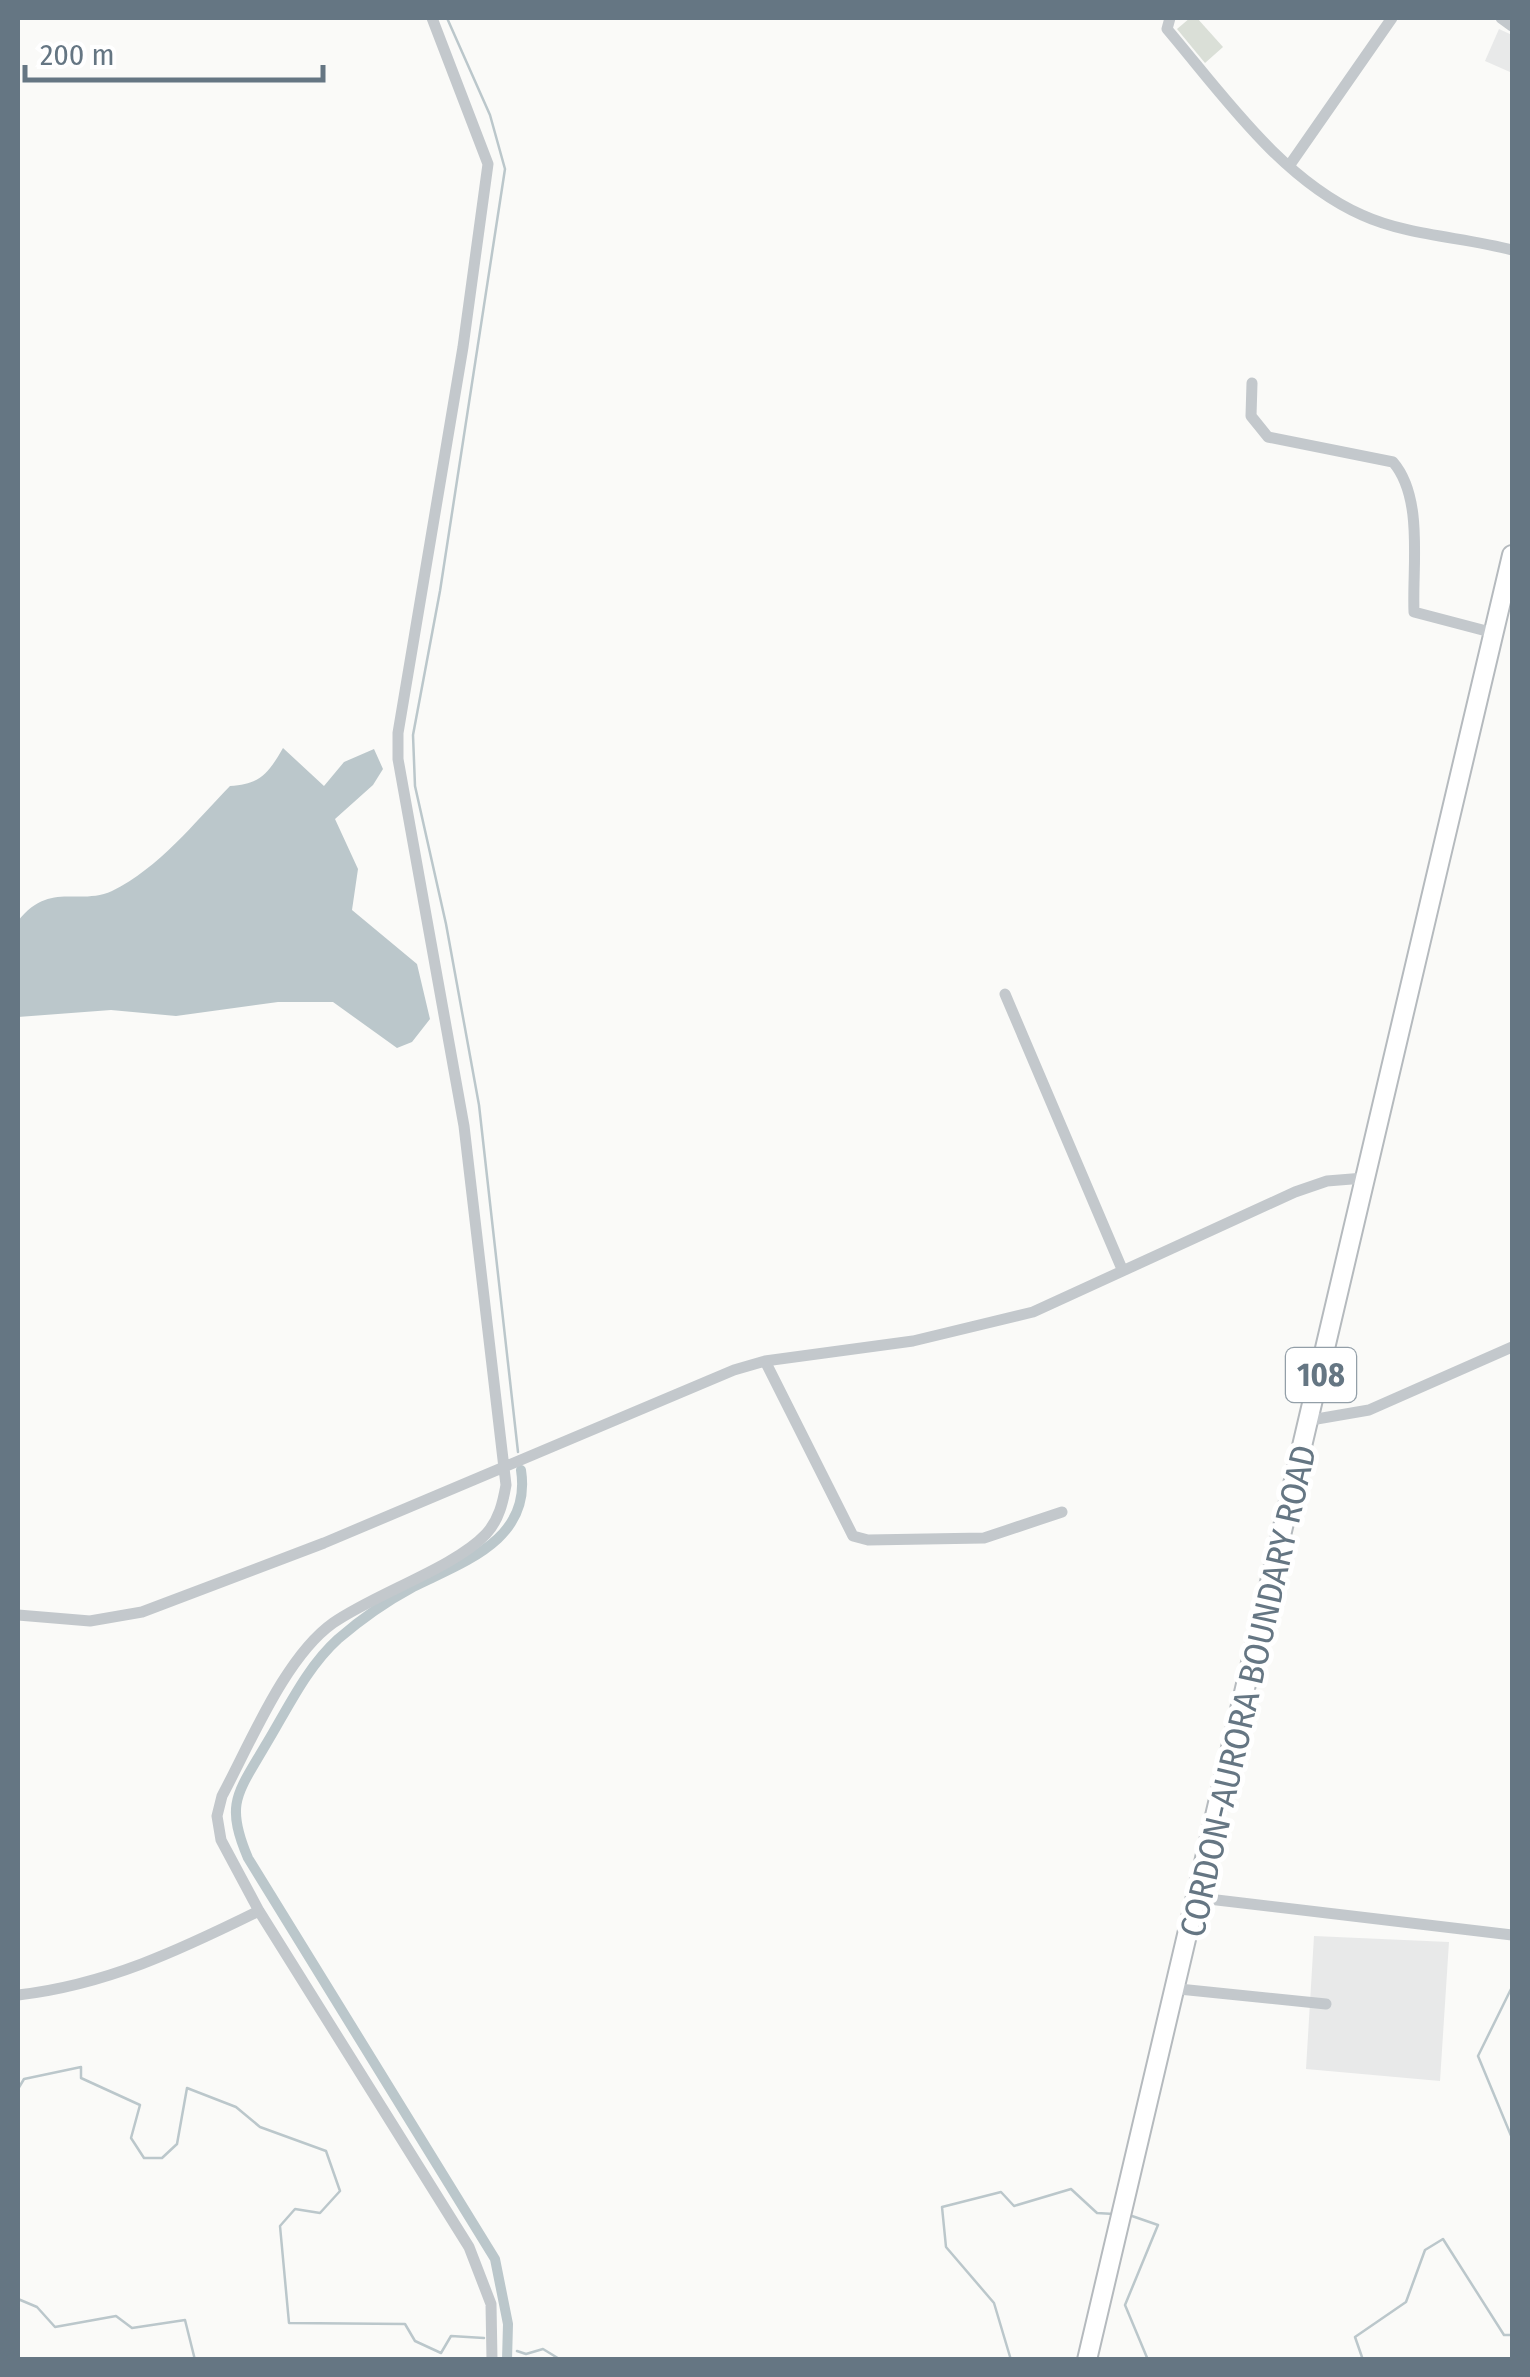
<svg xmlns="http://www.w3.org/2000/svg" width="1530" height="2377" viewBox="0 0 1530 2377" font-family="'Fira Sans Condensed',sans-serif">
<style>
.built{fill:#e8e9e9}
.green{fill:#dadfd7}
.water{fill:#bbc7cb}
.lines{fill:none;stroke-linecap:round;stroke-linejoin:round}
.stream{stroke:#bbc7cb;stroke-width:2.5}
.canal{stroke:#bbc7cb;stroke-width:10}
.primary-casing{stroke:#b5babe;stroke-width:22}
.street{stroke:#c3c8cc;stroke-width:11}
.primary{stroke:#fff;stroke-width:18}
.labels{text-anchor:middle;stroke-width:10;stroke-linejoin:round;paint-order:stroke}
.shield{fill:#fff;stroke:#939fa8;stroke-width:2.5}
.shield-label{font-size:32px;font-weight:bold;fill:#657683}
.street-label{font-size:35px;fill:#657683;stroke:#fff}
</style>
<rect width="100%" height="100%" fill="#fafaf8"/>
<!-- built -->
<path class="built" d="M1499 29 1512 35 1510 72 1485 61Z
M1314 1936 1449 1942 1440 2081 1306 2069Z"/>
<!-- green -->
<path class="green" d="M1190 18H1197L1223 47 1205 63 1177 29Z"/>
<!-- water -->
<path class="water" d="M283 748 324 786 344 762 374 749 383 769 373 785 335 819 358 869 352 910 417 964 430 1019 412 1042 397 1048 333 1002H278L176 1016 111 1010 18 1017V921C49 881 79 906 112 891 159 868 194 823 230 786 260 784 268 774 283 748Z"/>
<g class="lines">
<!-- stream -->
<path class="stream" d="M447 18 490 115 505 169 440 591 413 735 415 786 446 924 479 1105 518 1452
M1512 1987 1478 2056 1512 2138
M18 2089 24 2079 81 2067V2078L140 2105 131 2138 144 2158H162L177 2144 187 2088 236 2107 260 2127 326 2151 340 2191 320 2213 295 2209 280 2226 289 2323 405 2324 415 2341 441 2353 451 2336 484 2338
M1132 2216 1158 2225 1125 2305 1148 2360
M18 2299 37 2307 55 2327 116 2316 132 2328 185 2320 195 2360
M517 2351 526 2354 543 2349 561 2360
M1011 2360 994 2303 946 2247 942 2207 1001 2192 1014 2206 1071 2189 1097 2213 1114 2214
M1363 2360 1355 2337 1406 2302 1425 2250 1443 2239 1504 2335H1512"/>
<!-- canal -->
<path class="canal" d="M507 2360 508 2324 495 2259 248 1858C225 1804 237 1794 265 1746 287 1710 306 1668 338 1639 360 1620 387 1601 413 1587 463 1562 532 1540 521 1470"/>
<defs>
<path id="primary" d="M1087 2360C1232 1758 1369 1156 1512 555"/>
</defs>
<!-- primary casing -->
<use href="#primary" class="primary-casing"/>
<!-- street -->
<path class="street" d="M432 18 488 164 463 347 398 733V759L464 1126 506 1485C503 1502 499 1520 486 1534 454 1568 376 1593 333 1623 285 1657 250 1744 222 1796L217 1816 221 1840 259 1911 469 2247 491 2304 492 2360
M1170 18 1167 29C1223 95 1281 179 1362 215 1408 236 1464 237 1512 250
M1501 18 1512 26
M1289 166 1392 18
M1252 383 1251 416 1268 437 1393 462C1424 498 1412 567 1414 612L1494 633
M1005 994 1122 1269
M765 1361 853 1536 868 1540 984 1538 1062 1512
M1311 1420 1369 1410 1512 1347
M18 1615 90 1621 142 1612 324 1543 734 1370 765 1361 913 1341 1033 1312 1295 1192 1327 1181 1364 1178
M1200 1898 1512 1935
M1179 1989 1326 2004
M18 1995C106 1985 180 1950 259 1911"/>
<!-- primary -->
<use href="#primary" class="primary"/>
</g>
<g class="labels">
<!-- shield labels -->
<rect class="shield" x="1286" y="1348" width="70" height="54" rx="8"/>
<g class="shield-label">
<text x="1321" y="1386">108</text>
</g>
<!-- street labels -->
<g class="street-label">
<text transform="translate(1248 1691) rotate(-77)" y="12">CORDON-AURORA BOUNDARY ROAD</text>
</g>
</g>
<!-- border -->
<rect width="1530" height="2377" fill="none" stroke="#657683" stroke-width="40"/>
<!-- scale -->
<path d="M25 65v15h298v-15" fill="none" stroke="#657683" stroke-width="5"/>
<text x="40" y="65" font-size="30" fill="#657683" stroke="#ffffff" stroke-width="8" paint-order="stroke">200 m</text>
</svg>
